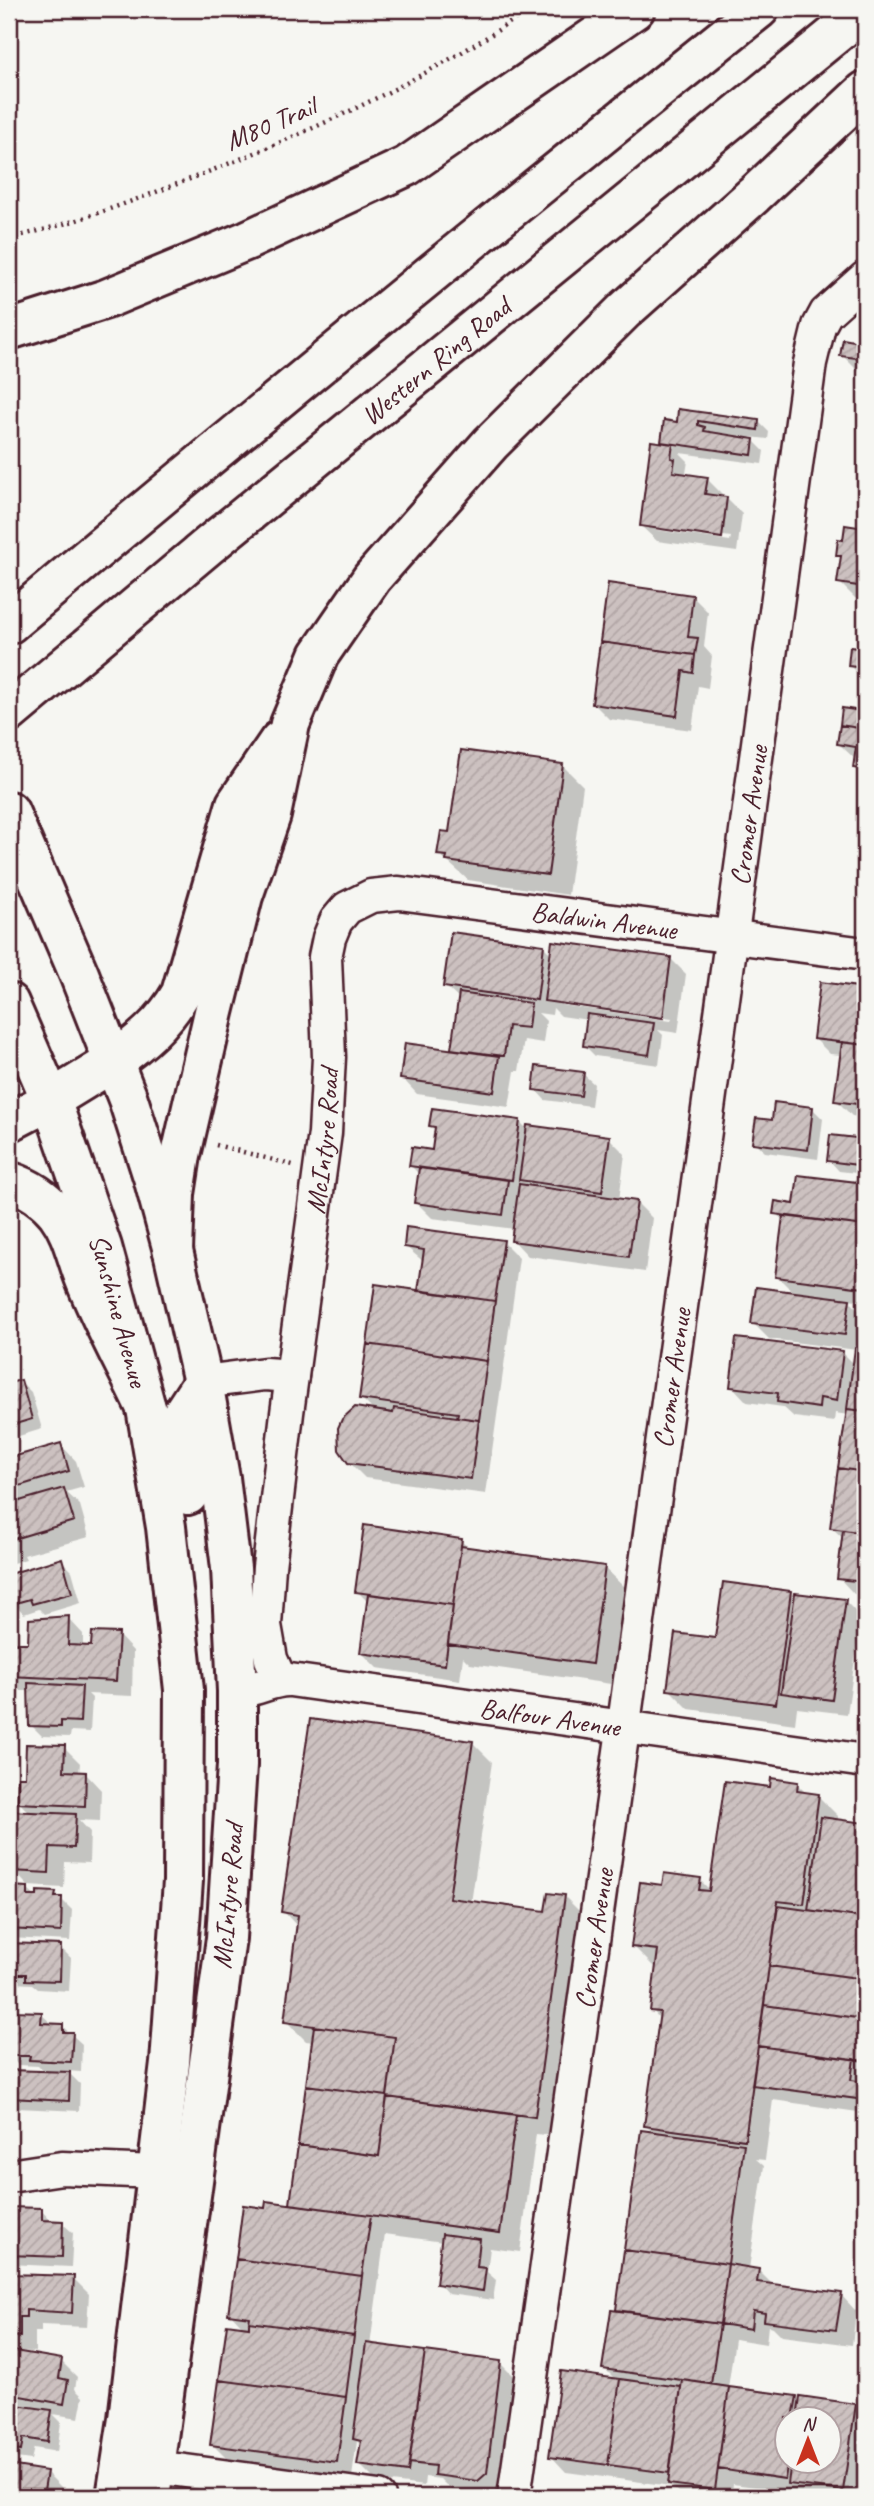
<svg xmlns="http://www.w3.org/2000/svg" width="874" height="2506" viewBox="0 0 874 2506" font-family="Caveat,sans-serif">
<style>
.shadow{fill:#0003;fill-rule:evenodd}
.building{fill:url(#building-hatch);stroke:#4a1f2b;stroke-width:2}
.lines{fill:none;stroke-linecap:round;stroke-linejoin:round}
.minor-casing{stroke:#4a1f2b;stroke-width:37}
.primary-casing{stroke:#4a1f2b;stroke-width:44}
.motorway-casing{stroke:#4a1f2b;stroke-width:44}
.path{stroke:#4a1f2b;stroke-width:4.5;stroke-dasharray:2 5;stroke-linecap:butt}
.minor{stroke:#f6f6f2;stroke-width:32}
.primary{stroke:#f6f6f2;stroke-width:38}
.motorway{stroke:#f6f6f2;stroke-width:38}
.labels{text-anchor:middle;stroke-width:5;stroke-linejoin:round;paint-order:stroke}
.street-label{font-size:28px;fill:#4a1f2b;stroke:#f6f6f2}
</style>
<defs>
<pattern id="building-hatch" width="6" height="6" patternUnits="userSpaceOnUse" patternTransform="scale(1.75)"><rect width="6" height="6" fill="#ccc1c0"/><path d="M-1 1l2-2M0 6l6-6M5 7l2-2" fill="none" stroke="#b1a5a5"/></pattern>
</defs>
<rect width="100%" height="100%" fill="#f6f6f2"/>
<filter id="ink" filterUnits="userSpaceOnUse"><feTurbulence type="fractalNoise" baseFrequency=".0143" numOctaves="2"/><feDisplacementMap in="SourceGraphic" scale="14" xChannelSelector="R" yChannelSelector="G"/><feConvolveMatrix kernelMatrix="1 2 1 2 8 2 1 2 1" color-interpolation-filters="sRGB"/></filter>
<g filter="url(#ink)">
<!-- shadow -->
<path class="shadow" d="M844 341 865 344V372L858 371 842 355Z
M679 411 758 421 769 432 768 439 750 437 764 451 762 464 680 453 688 461 686 473 690 477 707 479 723 495 722 498H726L742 514 737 552 657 541 641 526 663 444 666 422 679 424ZM656 527 731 537 730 541 656 530Z
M847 527 865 529V599L855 598 839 582 842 560 838 555 845 542Z
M693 597 708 612 704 647 712 656 708 688 698 686 692 730 609 719 593 703Z
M852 649 865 651V681L849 665Z
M865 694V778L855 768V759L839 744 863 713Z
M563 766 583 786 568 895 468 880 439 854 450 834Z
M544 947 552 955 670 958 686 974 678 1033 658 1030 663 1035 659 1065 595 1056 585 1046 588 1020 561 1016 553 1008 552 1015 538 1013 546 1021 543 1043 524 1040 519 1071H515L509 1107 417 1094 402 1078 453 1051 460 1000 445 986ZM561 1002 672 1018 671 1021 561 1005Z
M821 984 865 990V1118L852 1116 836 1100 842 1055 830 1054 814 1038Z
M583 1074 594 1084 591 1106 545 1100 535 1089Z
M813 1109 823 1119 818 1159 765 1152 754 1142 774 1122Z
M520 1122 528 1130 609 1138 625 1154 619 1200 636 1202 652 1218 645 1272 528 1256 513 1240 514 1229 432 1218 416 1202 420 1175 411 1166 434 1152 437 1131 431 1126Z
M832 1137 865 1141V1174L839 1171 829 1160Z
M799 1177 865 1185V1301L848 1299 864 1316 860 1351H865V1595L854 1594 839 1578 844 1539 832 1528 848 1415 835 1413 834 1422 794 1417 783 1407 747 1402 732 1386 843 1353 855 1365 857 1350 769 1339 753 1323 794 1293 777 1276 784 1221 775 1213 795 1206Z
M503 1242 519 1258 486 1494 365 1478 349 1462 375 1412 361 1398 420 1293 424 1262 405 1246Z
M21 1382 31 1392 42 1429 9 1439V1383L11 1385Z
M61 1445 76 1461 84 1487 66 1492 80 1505 89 1537 24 1555 26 1559 13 1563 9 1560V1460Z
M461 1541 470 1549 604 1568 625 1588 611 1684 470 1664 463 1657 460 1680 377 1668 362 1653 369 1603 357 1591Z
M61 1560 72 1571 81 1603 44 1614 39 1609 24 1614 14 1603 9 1587V1575Z
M790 1593 796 1599 845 1601 861 1617 847 1714 797 1708 795 1724 689 1709 669 1689 717 1640Z
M68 1618 83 1634V1647L93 1648 118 1635 133 1651 132 1696 88 1694 92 1698 90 1732 71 1731 70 1737 42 1736 31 1725 30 1691H21L9 1678V1644L30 1645Z
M472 1742 492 1762 471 1903 546 1913 565 1897 585 1917 555 2136 536 2134 520 2252 490 2248 487 2272 496 2280 493 2300 448 2294 438 2283 443 2242 385 2234 370 2346 500 2363 516 2379 502 2489 494 2496 451 2490 440 2479 425 2477 424 2486 375 2480 359 2464 362 2446 357 2441 352 2477 228 2460 212 2444 244 2328 230 2313 266 2210 295 2207 291 2204 314 2042 306 2041 286 2021 298 1927 283 1911Z
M64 1747 80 1763 79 1774H86L101 1790 100 1821 79 1820 90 1832 89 1863 65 1862 64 1888 28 1886 13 1870 14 1846 9 1841V1813L30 1814 19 1802 27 1779Z
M797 1784 808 1795 818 1796 838 1816V1821L865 1825V2113L773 2100 765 2160 756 2159 764 2166 749 2269 758 2270 774 2286 841 2295 856 2311 852 2345 782 2336 773 2327 768 2326 766 2344 735 2339 728 2388 796 2397 801 2403 855 2405 865 2416V2458L860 2497H804L800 2493 733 2484 731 2497H683L671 2486 566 2472 551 2456 616 2380 604 2368 617 2312 642 2132 655 2134 646 2126 661 2020 652 2010 658 1967 653 1966 633 1946 663 1887 700 1880 711 1891 771 1789ZM786 2418H828V2460H786Z
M9 1888 27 1889 39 1900 55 1893 72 1910 70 1941 9 1938Z
M9 1945 60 1947 71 1958 69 1991 38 1989 32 1984 12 1983 9 1980Z
M41 2014 52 2024 62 2026 82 2044 81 2072 67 2071 80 2084 79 2111 17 2108 9 2099V2071L45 2073 38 2066 18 2065 9 2056V2024Z
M9 2209 41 2210 52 2222 62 2223 73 2233 71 2267 9 2264Z
M9 2276 73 2278 89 2294 87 2327 41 2325V2332H35V2352L16 2351V2353L61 2361 77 2377 75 2389 83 2397 79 2418 53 2414 61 2422 57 2452 34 2448 31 2460 9 2457Z
M9 2467 46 2472 62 2488 60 2497H9Z"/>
<!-- building -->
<path class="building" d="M843 339 865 343V359L840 356Z
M678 409 759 420 758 430 698 421V425L705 427 704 431 754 439 752 455 661 442 664 420 677 422Z
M651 441 673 444 671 458 675 459 673 472 708 477 705 494 727 497 722 538 640 526Z
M845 525 865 528V587L837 583 841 556H836L838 539 843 540Z
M608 583 693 595 688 637 698 638 695 655 600 642Z
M600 642 695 655 693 673 683 671 677 716 592 704Z
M850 647 865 649V668L848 666Z
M864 689 865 729 840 725 842 708 861 711Z
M840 725 865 729V770L853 768 856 747 837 744Z
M461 750 563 764 548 875 446 861 447 856 437 855 441 831 449 832Z
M451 932 544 945 537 1000 443 987Z
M552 941 671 957 663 1018 544 1001Z
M820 982 865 988V1045L813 1039Z
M459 993 531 1003 528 1028 508 1026 504 1056 451 1049Z
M587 1014 654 1023 649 1055 583 1046Z
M842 1042 865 1045V1105L834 1101Z
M405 1043 499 1056 494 1092 400 1079Z
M536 1066 584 1072 581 1096 533 1090Z
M774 1102 813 1107 808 1150 752 1143 756 1118 772 1120Z
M432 1108 520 1120 512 1180 409 1166 412 1147 432 1150 435 1127 429 1126Z
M527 1125 610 1136 602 1192 519 1180Z
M830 1135 865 1139V1166L827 1161Z
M419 1168 508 1180 503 1215 414 1203Z
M798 1175 865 1183V1226L773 1214 775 1201 794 1204Z
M519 1184 637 1201 629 1257 511 1241Z
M783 1216 865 1226 864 1288 775 1277Z
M406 1227 504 1240 495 1301 418 1291 424 1250 404 1247Z
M375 1284 495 1301 487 1361 367 1344Z
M756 1287 850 1299 845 1335 751 1324Z
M736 1338 843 1351 837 1401 820 1398 819 1408 777 1402 778 1393 730 1387Z
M367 1344 487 1361 479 1420 457 1417 458 1413 359 1399Z
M855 1348 865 1350V1411L847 1409Z
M21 1380 32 1419 9 1426V1383Z
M355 1407 393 1413 394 1408 479 1420 471 1479 348 1463 339 1450 338 1428 342 1419Z
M847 1409 865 1411V1472L838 1468Z
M61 1443 69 1471 9 1489V1458Z
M838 1468 865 1472V1533L830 1528Z
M64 1488 74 1521 10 1540 11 1544H9V1504Z
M364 1525 462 1539 453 1605 355 1592Z
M843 1530 865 1533V1582L837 1579Z
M461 1546 605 1566 592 1664 448 1644Z
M62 1558 72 1593 32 1604 30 1599 12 1604 9 1593V1574Z
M723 1582 791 1591 776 1704 667 1690 675 1633 715 1638Z
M795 1593 846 1599 832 1700 781 1693Z
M368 1594 453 1605 445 1665 360 1653Z
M69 1616 68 1645 91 1646 92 1632 119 1633 116 1681 9 1676V1643H28L29 1619Z
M28 1683 82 1686 80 1722 61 1721V1727L29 1726Z
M310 1719 473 1741 449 1898 545 1911 548 1893 565 1895 535 2117 387 2097 395 2037 284 2022 298 1915 281 1912Z
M26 1744 65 1745 64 1771 86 1772 85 1806 17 1803 18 1777H25Z
M771 1778 798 1782 797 1791 819 1794 804 1904 778 1901 745 2140 644 2126 660 2012 650 2011 658 1950 631 1947 640 1882 662 1885 664 1873 701 1878 699 1890 709 1891 725 1781 770 1787Z
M9 1811 76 1814 74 1848 50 1847 49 1873 11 1871 12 1840H9Z
M821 1817 865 1823V1918L808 1910Z
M9 1886 28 1887V1896H37V1891L56 1892 55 1897H62L61 1932 9 1929Z
M778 1906 865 1918V1979L769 1966Z
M9 1943 61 1945 60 1981 26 1980V1974H9Z
M769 1966 865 1979 864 2019 764 2005Z
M764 2005 864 2019 861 2041 865 2042V2061L758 2046Z
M12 2011 42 2012 41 2023 63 2024V2032H73L71 2062 29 2060 30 2056H9V2022H11Z
M314 2026 395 2037 387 2096 306 2085Z
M758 2046 854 2059 851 2080 865 2082V2100L752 2085Z
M9 2070 70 2072 69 2101 9 2098Z
M306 2085 387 2096 379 2156 298 2145Z
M387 2097 516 2115 500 2233 290 2204 298 2145 379 2156Z
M641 2130 744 2144 728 2264 624 2250Z
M266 2201 371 2215 362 2276 236 2259 243 2205 265 2208Z
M9 2207 42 2208V2220L63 2221 62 2257 9 2255Z
M442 2234 480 2239 477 2267 486 2268 483 2291 436 2284Z
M624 2250 728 2264 720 2324 616 2310Z
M236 2259 362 2276 354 2336 249 2322 250 2317 228 2314Z
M728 2264 759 2269 757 2282 842 2293 836 2330 764 2321 765 2313 753 2311 751 2329 720 2324Z
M9 2274 74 2276 72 2313 26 2310V2317H20V2337L9 2336Z
M611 2310 720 2324 711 2384 602 2369Z
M249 2322 354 2336 346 2397 219 2380 227 2324 249 2327Z
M366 2343 425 2351 408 2472 357 2465 361 2441 353 2439Z
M9 2350 62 2359 59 2378 68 2380 64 2404 9 2394Z
M425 2351 501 2361 487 2473 478 2481 434 2475 435 2466 409 2463Z
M561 2371 620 2379 608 2465 549 2457Z
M620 2379 681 2387 669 2473 608 2465Z
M219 2380 346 2397 337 2462 210 2445Z
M682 2380 729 2387 715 2490 668 2484Z
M729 2387 797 2396 793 2418H786L788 2460 785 2479 718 2469Z
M800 2396 856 2404 843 2491 788 2484 791 2460H828V2418H797Z
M9 2404 52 2410 47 2442 23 2438 21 2451 9 2449Z
M9 2465 47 2471 43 2497H9Z"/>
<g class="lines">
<defs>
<g id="minor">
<path d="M203 1382 265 1374 292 1376"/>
<path id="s1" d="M280 1679 271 1659 265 1625 269 1567 287 1413 325 1133 329 1057 325 957 329 938 336 921 347 908 371 896 399 893 865 954"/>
<path id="s2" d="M237 1691C256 1691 272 1679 290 1680L865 1761"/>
<path d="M9 2176 62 2168 179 2173"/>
<path d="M133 2464 379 2497"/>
<path id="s3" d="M514 2497 626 1709 810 363 819 326 826 313 865 278"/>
</g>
<g id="primary">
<path d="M9 811 79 974 128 1099 153 1177 173 1251 203 1382 220 1478 231 1568 237 1691V1765L226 1938 150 2497"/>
<path id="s4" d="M9 1003 51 1100 102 1247 146 1408 166 1527 184 1690 183 1881 170 2063 128 2419 116 2497"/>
<path d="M51 1100 113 1062"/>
<path d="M188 1495 180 1442 182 1414 203 1382"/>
</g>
<g id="motorway">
<path d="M9 330 106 299 248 240 407 166 635 9"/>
<path d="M9 624C256 416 506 211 759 9"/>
<path id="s5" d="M9 713 208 546 865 10"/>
<path d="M113 1062C141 1042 164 1023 181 993L236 804 279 741"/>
<path d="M9 1122 51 1100"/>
<path d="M9 1181C27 1187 45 1198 57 1213 73 1234 76 1258 86 1282 103 1325 126 1366 146 1408"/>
<path d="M173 1251 175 1194 181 1155 214 1012 243 896 271 815 290 724 319 655 372 578 491 443 625 310 754 195 865 91"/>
</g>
</defs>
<!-- minor casing -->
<use href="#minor" class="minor-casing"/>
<!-- primary casing -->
<use href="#primary" class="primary-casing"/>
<!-- motorway casing -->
<use href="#motorway" class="motorway-casing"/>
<!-- path -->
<path class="path" d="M9 238C71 225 130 202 190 179 308 133 425 81 530 9
M216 1145 293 1165"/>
<!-- minor -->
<use href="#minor" class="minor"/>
<!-- primary -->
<use href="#primary" class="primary"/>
<!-- motorway -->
<use href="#motorway" class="motorway"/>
</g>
</g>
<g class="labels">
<!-- street labels -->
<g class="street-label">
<text transform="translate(270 123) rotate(-23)" y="10">M80 Trail</text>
<text dy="10" stroke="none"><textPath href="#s5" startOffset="553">Western Ring Road</textPath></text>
<text dy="10" stroke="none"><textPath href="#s3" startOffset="1698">Cromer Avenue</textPath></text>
<text dy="10" stroke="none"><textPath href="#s1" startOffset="1045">Baldwin Avenue</textPath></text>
<text dy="10" stroke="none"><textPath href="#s1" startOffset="544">McIntyre Road</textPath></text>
<text dy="10" stroke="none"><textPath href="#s4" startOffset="327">Sunshine Avenue</textPath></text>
<text dy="10" stroke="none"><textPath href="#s3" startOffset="1130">Cromer Avenue</textPath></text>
<text dy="10" stroke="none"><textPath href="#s2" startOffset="317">Balfour Avenue</textPath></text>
<text transform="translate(227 1896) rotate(-85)" y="10">McIntyre Road</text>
<text dy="10" stroke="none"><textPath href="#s3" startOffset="564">Cromer Avenue</textPath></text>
</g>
</g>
<!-- margin -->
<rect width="874" height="2506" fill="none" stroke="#f6f6f2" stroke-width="35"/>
<rect x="18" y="18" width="839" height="2471" fill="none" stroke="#4a1f2b" stroke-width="2.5" filter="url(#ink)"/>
<!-- north arrow -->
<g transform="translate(808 2440)"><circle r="33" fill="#f6f6f2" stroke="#b1a0a2" stroke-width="2"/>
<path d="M0-5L12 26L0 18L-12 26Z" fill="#c8321e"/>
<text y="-10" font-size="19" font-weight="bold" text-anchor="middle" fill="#4a1f2b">N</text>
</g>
</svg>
